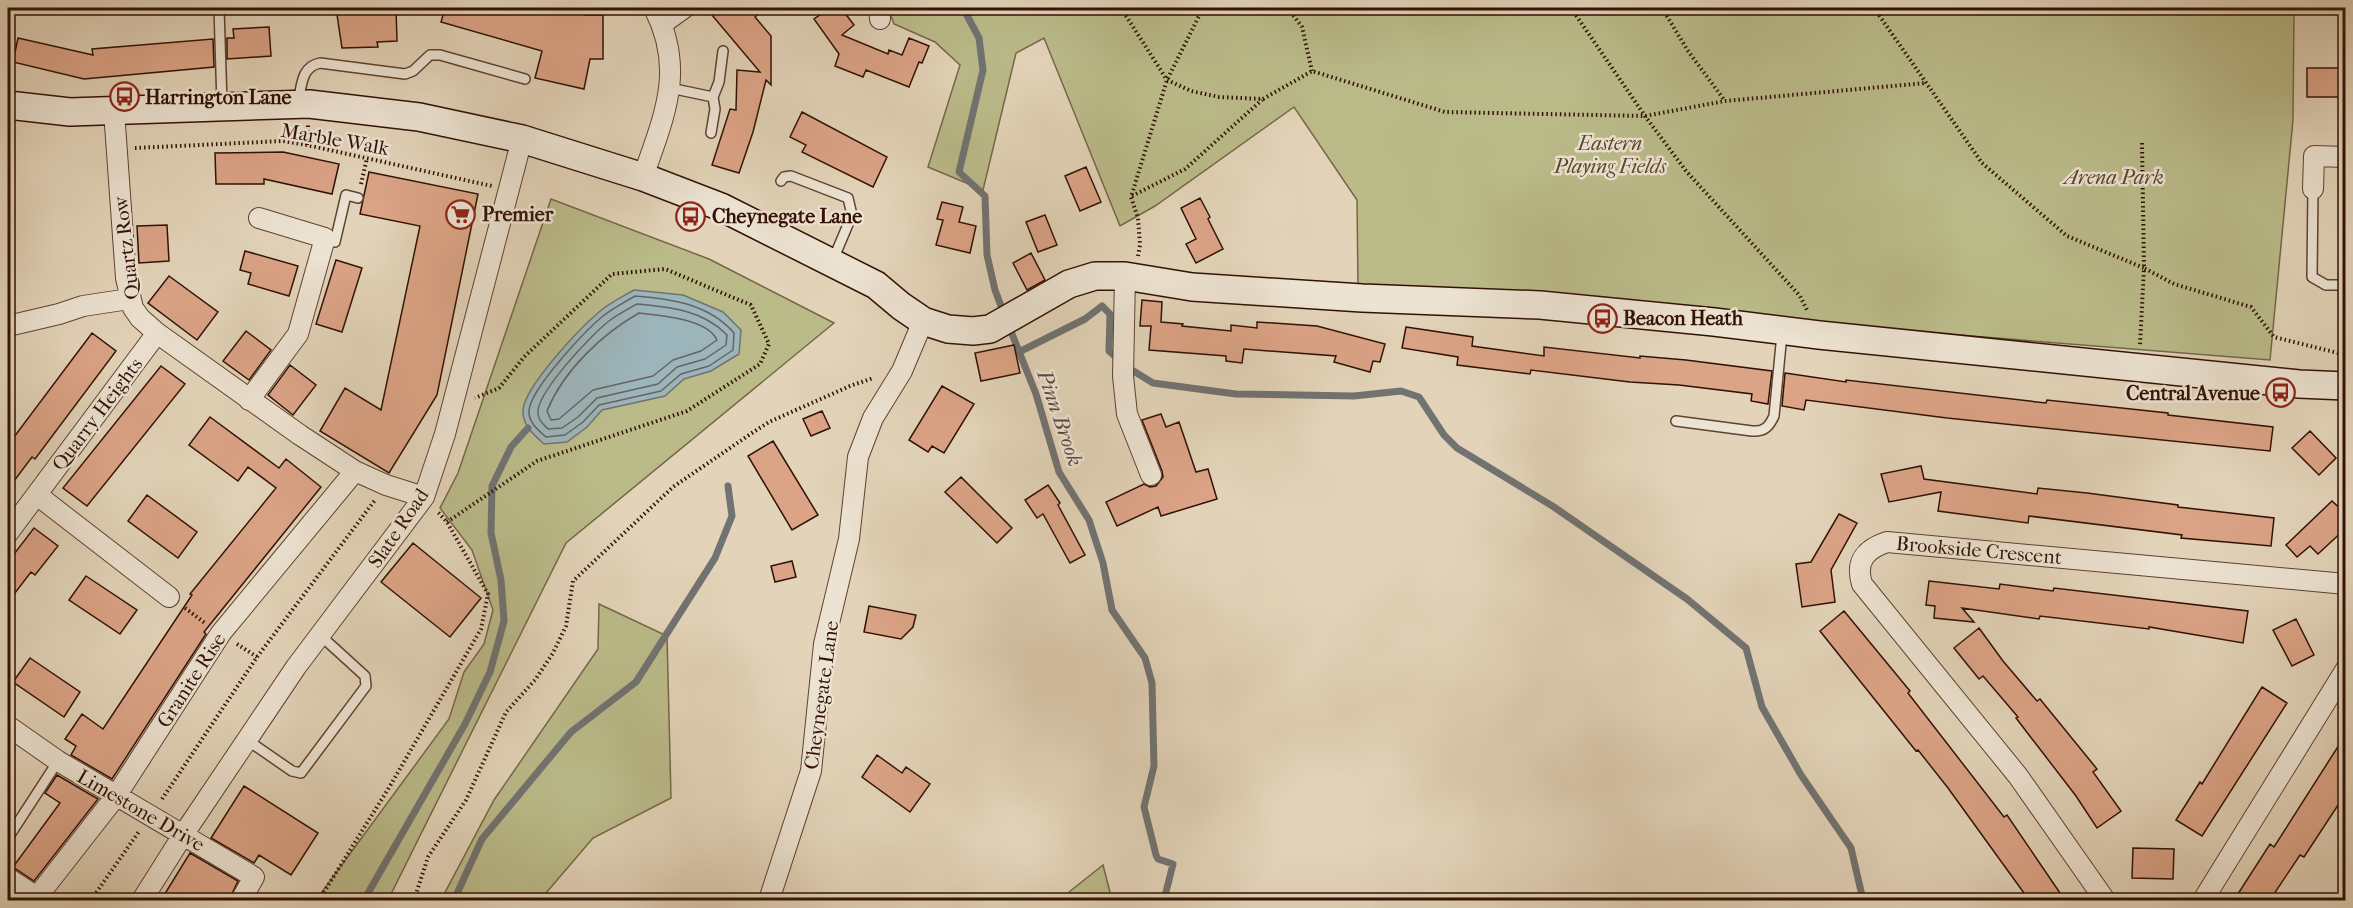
<svg xmlns="http://www.w3.org/2000/svg" width="2353" height="908" viewBox="0 0 2353 908" font-family="'IM FELL French Canon',serif">
<style>
.green{fill:#bbbb8a;stroke:#766648;stroke-width:1.5}
.water{fill:#9cb5bb;stroke:#717372;stroke-width:1.5}
.lines{fill:none;stroke-linecap:round;stroke-linejoin:round}
.shore{stroke:#666360;stroke-width:1.5}
.stream{stroke:#717372;stroke-width:7}
.building{fill:#dca487;stroke:#311105;stroke-width:1.5}
.lane-casing{stroke:#5e4232;stroke-width:12}
.street-casing{stroke:#5e4232;stroke-width:22}
.secondary-casing{stroke:#311105;stroke-width:30}
.path{stroke:#311105;stroke-width:4;stroke-dasharray:1.5 3;stroke-linecap:butt}
.lane{stroke:#ede3d2;stroke-width:9}
.street{stroke:#ede3d2;stroke-width:20}
.secondary{stroke:#ede3d2;stroke-width:27}
.labels{text-anchor:middle;stroke-width:5;stroke-linejoin:round;paint-order:stroke}
.poi-label{font-size:20px;font-weight:bold;fill:#311105;stroke:#ede3d2;text-anchor:start}
.street-label{font-size:20px;fill:#311105;stroke:#ede3d2}
.park-label{font-size:20px;font-style:italic;fill:#5a442d;stroke:#ede3d2}
.water-label{font-size:21px;font-style:italic;fill:#564a45;stroke:#ede3d2}
</style>
<rect width="100%" height="100%" fill="#e3d4b9"/>
<filter id="stains"><feTurbulence type="fractalNoise" baseFrequency=".00333" numOctaves="4"/><feColorMatrix values="0 0 0 0 .2 0 0 0 0 .09 0 0 0 0 .02 0 0 0 .5 -.17"/></filter>
<radialGradient id="worn" r=".72"><stop offset=".6" stop-color="#630" stop-opacity="0"/><stop offset="1" stop-color="#630" stop-opacity=".3"/></radialGradient>
<!-- green -->
<path class="green" d="M888 8H2294L2293 120 2270 360 1358 287 1357 200 1294 107 1155 206 1120 226 1044 38 1016 53 983 190 928 167 960 65 935 42 894 24Z
M551 199 709 259 834 323 566 543 388 900H316L449 719 464 672 484 644 493 610 472 550 440 508 458 473Z
M599 604 667 636 671 798 593 838 540 900H441L494 800 598 649Z
M1103 865 1112 900H1070L1069 892Z"/>
<!-- water -->
<path class="water" d="M634 290 683 295 723 312 741 330 739 354 711 371 684 379 665 396 602 410 587 427 567 442 544 444C534 435 522 425 523 410 525 386 580 328 599 312 609 303 622 297 634 290Z"/>
<g class="lines">
<!-- shore -->
<path class="shore" d="M635 296C672 299 709 304 734 333L733 350 709 366 681 374 661 391 599 405 583 422 565 435 546 437C538 430 528 422 529 410 532 387 585 331 603 316 613 308 625 302 635 296Z
M637 304C670 307 703 310 727 335L726 345 705 359 677 367 658 384 597 398 578 417 562 428 548 429C543 424 539 421 538 414 535 394 592 334 609 321 617 315 628 309 637 304Z
M639 313C660 315 708 319 717 340L701 351 673 360 653 376 593 390 559 419 551 420 547 411C563 371 602 334 639 313Z"/>
<!-- stream -->
<path class="stream" d="M963 8 979 38 983 70 959 172 985 196 987 255 995 290 1004 314
M1008 324 1036 394 1059 472 1089 520 1103 563 1112 610 1145 658 1152 683 1154 766 1144 807 1156 855 1158 859 1173 864 1164 900
M1019 352 1085 319 1102 306 1110 314 1109 351 1119 360
M1127 367 1153 383 1236 394 1354 396 1401 391 1419 397 1444 435 1457 448 1554 507 1687 599 1746 648 1762 707 1801 775 1851 848 1863 900
M364 900 465 724 490 672 504 621 501 580 491 533 492 486 511 447 528 428
M454 900 482 839 571 732 636 682 715 558 732 516 728 486"/>
</g>
<!-- building -->
<path class="building" d="M336 8H396L397 41 377 42 378 47 342 48Z
M445 8H583L585 15H603V59H590L584 89 535 78 542 51 441 22Z
M706 8H766L755 17 771 36V85L766 80 753 132 739 173 712 165 730 109 736 110 737 70 760 72Z
M830 8H841L854 25 842 35 888 54 889 50 902 55 909 38 929 46 922 63 919 62 909 87 866 70 863 77 835 66 839 54 814 19Z
M269 27 271 56 227 59V38H234L233 29Z
M18 38 93 55 92 49 213 39 214 67 84 79 13 62Z
M2307 68H2340V97H2307Z
M802 112 887 157 873 187 802 152 806 145 790 137Z
M283 152 339 164 332 194 264 179V184H216L215 153Z
M1086 167 1101 202 1080 211 1065 176Z
M369 172 478 194 437 395 389 473 320 431 345 388 381 410 420 226 360 214Z
M1200 198 1210 217 1208 219 1223 249 1196 263 1186 244 1196 239 1181 208Z
M942 202 963 207 959 222 976 226 970 253 936 245 943 220 937 219Z
M1045 215 1057 245 1038 252 1026 222Z
M167 225 169 261 139 263 137 226Z
M245 251 298 266 289 296 248 284 251 273 240 270Z
M1031 253 1045 280 1027 290 1013 263Z
M336 260 362 268 342 332 316 324Z
M169 276 218 312 197 340 148 303Z
M1142 300 1162 302 1161 322 1183 324 1182 326 1231 331V325L1257 328V322L1317 326 1385 344 1380 362 1373 361 1370 372 1334 362 1336 356 1244 349 1242 363 1226 361V356L1149 350 1151 326H1140Z
M1406 327 1473 337 1472 346 1544 356V347L1640 358V356L1686 360 1772 371 1768 404 1751 401 1752 394 1679 385 1630 382 1531 370 1530 374 1457 365 1458 357 1402 348Z
M246 331 271 350 249 380 223 361Z
M92 333 116 351 35 459 32 457 8 489V445Z
M1014 345 1020 373 981 381 975 353Z
M290 365 316 385 293 415 268 395Z
M161 366 185 384 87 506 63 488Z
M1785 373 1846 382V380L2046 403 2047 400 2168 413V415L2273 427 2270 451 1947 418 1806 400 1804 410 1782 406Z
M942 386 974 404 944 453 932 446 928 452 909 440Z
M822 411 830 428 811 436 803 419Z
M1161 414 1166 427 1179 422 1196 472 1208 469 1217 499 1161 516 1158 507 1117 526 1106 502 1144 484 1150 487 1156 486 1163 477 1162 471 1142 420Z
M210 417 279 468 286 459 321 487 204 632 206 634 112 779 71 755 76 746 65 739 82 714 103 729 192 595 190 594 276 488 248 467 238 481 189 445Z
M2310 431 2336 458 2319 475 2292 448Z
M773 441 818 515 792 530 748 456Z
M1921 466 1924 479 2037 494 2038 488 2087 493 2178 505V507L2274 518 2271 546 2181 538 2182 535 2029 516 2028 523 1938 511 1941 492 1889 502 1881 474Z
M961 477 1012 528 997 543 945 492Z
M1048 485 1060 503 1058 505 1085 555 1070 563 1043 514 1037 518 1025 500Z
M147 495 197 532 178 558 128 521Z
M2332 501 2346 514V528L2318 554 2310 546 2297 557 2286 545Z
M1839 514 1857 523 1831 570 1835 602 1802 607 1796 564 1811 562Z
M34 528 58 546 35 575 31 572 8 602V562Z
M413 543 481 598 450 637 381 582Z
M792 561 796 577 775 582 771 566Z
M86 576 137 610 120 634 69 600Z
M1929 581 1999 589 2000 584 2053 591 2054 588 2248 611 2243 643 2149 627V629L2040 616 2039 619 1962 608 1974 622 1934 618 1935 606 1926 605Z
M869 606 916 615 913 627 901 639 864 632Z
M1844 611 1910 691 1908 693 2004 817 2007 815 2060 893 2048 900H2029L1948 788 1918 750 1916 751 1820 631Z
M2296 619 2314 655 2292 666 2273 630Z
M1979 628 2003 661 2037 701 2040 699 2097 769 2093 772 2121 811 2097 828 2076 796 2016 718 2018 717 1983 676 1979 679 1954 648Z
M30 658 80 692 64 717 13 682Z
M2262 687 2287 703 2202 836 2176 820 2200 782 2202 784Z
M2346 734V793L2304 857 2300 855 2270 900H2234L2270 844 2274 847Z
M877 755 902 773 906 767 930 784 910 812 862 777Z
M57 775 98 799 34 881 13 867 60 803 45 793Z
M244 786 318 833 291 875 259 855 254 863 211 838Z
M2133 848 2174 849 2173 879 2132 878Z
M190 853 238 881 229 900H161Z"/>
<g class="lines">
<defs>
<path id="lane" d="M219 8 222 104
M670 88 713 97 715 109 711 133
M713 97 719 82 723 51
M298 102C302 85 301 67 320 63L405 74 413 71 430 55H440L525 79
M781 181 784 177 791 176 848 198 852 215 833 260
M2313 189 2312 277 2326 285H2346
M325 238 335 242 346 195 358 198
M1676 421 1752 431C1764 432 1769 427 1774 416L1782 334
M247 740 292 771 301 773 366 686 365 676 320 635
M8 838 58 761"/>
<path id="street" d="M879 8 880 19
M662 24 684 8
M114 111 126 278 133 308 140 318 157 333 300 435 355 471 386 485 424 497
M643 177C664 116 686 70 654 8
M2313 189 2314 156 2346 157
M1125 276 1123 376 1127 414 1151 475
M8 326 59 314 83 306 129 299
M249 400 298 334 325 238 259 218
M37 495 169 597
M8 533 157 333
M8 726 58 761 254 877 241 900
M8 878 37 897 34 900
M37 897 116 796 221 633 355 471
M142 900 183 835 296 667 424 497 445 434 522 139
M769 900 811 771 824 644 849 539 858 457 873 418 902 371 923 321
M2105 900 2018 776 1862 584C1855 561 1866 549 1887 542L2346 584
M2203 900 2346 669"/>
<path id="secondary" d="M8 105 70 112 309 104 419 117 522 139 643 177 721 207 876 285 901 306 923 321 948 329 973 331 990 329 1069 284 1095 276H1125L1192 287 1362 298 1540 305 1714 322 1819 335 2299 384 2346 386"/>
</defs>
<!-- lane casing -->
<use href="#lane" class="lane-casing"/>
<!-- street casing -->
<use href="#street" class="street-casing"/>
<!-- secondary casing -->
<use href="#secondary" class="secondary-casing"/>
<!-- path -->
<path class="path" d="M1121 8 1167 80 1191 91 1219 97 1263 99 1312 71 1445 112 1645 116 1725 101 1926 83
M1288 8 1302 27 1312 71
M1571 8 1645 116 1686 171 1800 296 1807 310
M1662 8 1688 51 1725 101
M1874 8 1982 163 2067 236 2144 268 2140 345
M2142 143 2144 268 2174 284 2251 307 2274 337 2346 355
M307 145 308 125
M135 148 283 141 307 145 492 186
M361 184 367 158
M1132 196 1185 169 1262 100
M1138 256 1140 245 1138 218 1131 197 1167 80 1203 8
M447 522 537 461 687 411 760 364 769 344 751 305 665 269 612 274 524 357 499 388 475 398
M185 608 205 623
M237 644 257 657
M162 799 257 657 375 500
M91 900 140 830
M319 900 390 786 481 629 488 594 447 522 437 511
M414 900 428 857 466 800 506 712 535 680 553 653 566 626 573 581 673 487 752 433 769 422 850 386 873 378"/>
<!-- lane -->
<use href="#lane" class="lane"/>
<!-- street -->
<use href="#street" class="street"/>
<!-- secondary -->
<use href="#secondary" class="secondary"/>
</g>
<!-- icons -->
<defs>
<symbol id="bus-ring" viewBox="-11 -11 22 22"><circle r="9.5" fill="#ede3d2" stroke="#8f2418" stroke-width="1.5"/><path d="M-5-6H5V4H4V6H2V4H-2V6H-4V4H-5ZM-3.5-4V0h7V-4ZM-3.5 1.2v1.5H-2V1.2ZM2 1.2v1.5H3.5V1.2Z" fill="#8f2418"/></symbol>
<symbol id="supermarket-ring" viewBox="-11 -11 22 22"><circle r="9.5" fill="#ede3d2" stroke="#8f2418" stroke-width="1.5"/><path d="M-6-5.5h2.5l.6 2H6L4.5 2H-2.5L-4.4-4H-6ZM-1.5 3.2a1.3 1.3 0 1 0 .1 0ZM3 3.2a1.3 1.3 0 1 0 .1 0Z" fill="#8f2418"/></symbol>
</defs>
<g fill-rule="evenodd">
<use href="#bus-ring" x="108" y="80" width="33" height="33"/>
<use href="#supermarket-ring" x="444" y="198" width="33" height="33"/>
<use href="#bus-ring" x="674" y="200" width="33" height="33"/>
<use href="#bus-ring" x="1586" y="302" width="33" height="33"/>
<use href="#bus-ring" x="2264" y="376" width="33" height="33"/>
</g>
<g class="labels">
<!-- poi labels -->
<g class="poi-label">
<text x="145" y="104">Harrington Lane</text>
<text x="482" y="221">Premier</text>
<text x="712" y="223">Cheynegate Lane</text>
<text x="1623" y="325">Beacon Heath</text>
<text x="2260" y="400" text-anchor="end">Central Avenue</text>
</g>
<!-- street labels -->
<g class="street-label">
<text transform="translate(335 139) rotate(10)" y="7">Marble Walk</text>
<text transform="translate(126 248) rotate(-97)" y="7">Quartz Row</text>
<text transform="translate(97 414) rotate(-53)" y="7">Quarry Heights</text>
<text transform="translate(398 528) rotate(-56)" y="7">Slate Road</text>
<text transform="translate(1979 550) rotate(5)" y="7">Brookside Crescent</text>
<text transform="translate(191 680) rotate(-57)" y="7">Granite Rise</text>
<text transform="translate(821 695) rotate(-82)" y="7">Cheynegate Lane</text>
<text transform="translate(141 810) rotate(30)" y="7">Limestone Drive</text>
</g>
<!-- park labels -->
<g class="park-label">
<text x="1610" y="150">Eastern<tspan x="1610" dy="23">Playing Fields</tspan></text>
<text x="2114" y="184">Arena Park</text>
</g>
<!-- water labels -->
<g class="water-label">
<text transform="translate(1060 418) rotate(71)" y="7">Pinn Brook</text>
</g>
</g>
<!-- margin -->
<rect width="2353" height="908" fill="none" stroke="#e3d4b9" stroke-width="30"/>
<rect x="9" y="9" width="2335" height="890" fill="none" stroke="#311105" stroke-width="3"/>
<rect x="15" y="15" width="2323" height="878" fill="none" stroke="#311105" stroke-width="1.5"/>
<rect width="100%" height="100%" filter="url(#stains)"/>
<rect width="100%" height="100%" fill="url(#worn)"/>
</svg>
